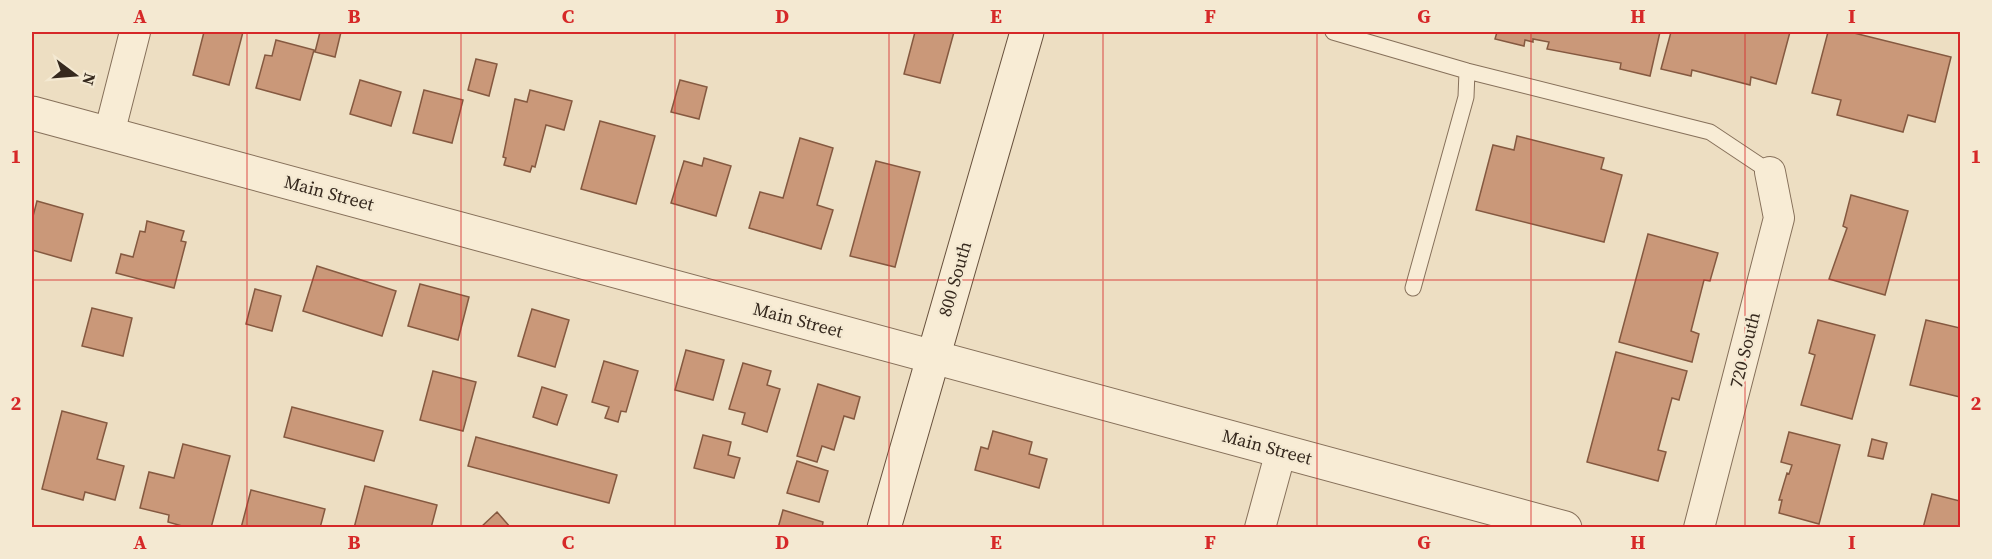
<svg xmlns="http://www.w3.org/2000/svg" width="1992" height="559" viewBox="0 0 1992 559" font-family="'Source Serif 4',serif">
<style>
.building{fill:#ca9879;stroke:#855940;stroke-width:1.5}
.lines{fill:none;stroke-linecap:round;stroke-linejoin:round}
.service-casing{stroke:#86705a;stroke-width:17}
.minor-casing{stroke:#86705a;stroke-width:32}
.tertiary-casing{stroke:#86705a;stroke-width:35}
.secondary-casing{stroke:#68513d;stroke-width:35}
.service{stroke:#f8ecd5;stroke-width:15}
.minor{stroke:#f8ecd5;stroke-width:30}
.tertiary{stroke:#f8ecd5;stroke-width:33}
.secondary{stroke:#f8ecd5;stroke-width:33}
.grid{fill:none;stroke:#d62828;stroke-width:1.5;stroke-opacity:0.55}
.labels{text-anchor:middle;stroke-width:4.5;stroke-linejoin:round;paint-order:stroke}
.street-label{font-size:18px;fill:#36291e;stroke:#f4e9d2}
.neatline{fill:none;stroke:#d62828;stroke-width:2}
.grid-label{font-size:20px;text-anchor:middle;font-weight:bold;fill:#d62828}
</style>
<rect width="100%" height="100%" fill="#eddec2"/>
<!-- building -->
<path class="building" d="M204 32H243L229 85 193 75Z
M320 32H341L335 57 315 52Z
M915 32H954L940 83 904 74Z
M1497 32H1660L1650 76 1620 69 1621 63 1547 49 1549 42 1533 39V42L1525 40 1524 46 1495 39Z
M1671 32H1790L1776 84 1751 77 1750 85 1692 70 1691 76 1661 69Z
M1828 32H1850L1951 57 1935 122 1908 115 1903 132 1837 115 1841 100 1812 93Z
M276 40 314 50 300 100 256 88 265 55 272 56Z
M476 59 497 64 489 96 468 90Z
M360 80 401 92 391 126 350 114Z
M680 80 707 87 699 119 671 112Z
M424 90 463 100 452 143 413 133Z
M530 90 572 101 564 130 546 125 535 167 532 166 530 172 504 165 506 158 503 157 515 99 527 102Z
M600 121 655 136 636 204 581 189Z
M1517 136 1604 158 1601 169 1622 175 1604 242 1476 210 1493 145 1514 150Z
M800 138 833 148 817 205 833 210 821 249 749 228 760 192 783 198Z
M704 158 731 166 716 216 671 203 684 161 702 166Z
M876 161 920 172 895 267 850 256Z
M1851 195 1908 211 1885 295 1829 279 1847 228 1843 226Z
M37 201 83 214 71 261 32 250V220Z
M147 221 184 231 181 241 186 242 174 288 116 273 121 254 133 257 140 231 145 232Z
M1648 234 1718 253 1710 281 1704 280 1691 331 1699 334 1692 362 1619 342Z
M317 266 396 291 382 336 303 311Z
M420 284 469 297 458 340 408 326Z
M255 289 281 296 272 331 246 324Z
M92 308 132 318 123 356 82 346Z
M532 309 569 320 555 367 518 356Z
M1818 320 1875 335 1852 419 1801 405 1815 355 1809 353Z
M1926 320 1960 328V397L1910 385Z
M686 350 724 360 713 400 675 390Z
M1616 352 1687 371 1679 400 1672 398 1658 450 1666 452 1658 481 1587 462Z
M604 361 638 371 626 412 621 411 618 422 605 418 609 407 592 402Z
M743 363 771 371 767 385 780 389 767 432 742 424 745 413 729 409Z
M433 371 476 382 463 431 420 420Z
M818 384 860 397 854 419 844 416 834 450 822 446 817 462 797 456Z
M542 387 567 395 557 425 533 417Z
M292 407 383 431 374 461 284 437Z
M62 411 107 423 97 459 124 466 115 500 85 492 83 500 42 489Z
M993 431 1032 442 1029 454 1047 459 1039 488 975 470 981 447 988 449Z
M1789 432 1840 445 1819 524 1779 513 1782 500H1779L1787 473 1789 474 1792 465 1781 462Z
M703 435 731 442 728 455 740 458 734 478 694 468Z
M476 437 617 475 609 503 468 466Z
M1872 439 1887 443 1883 459 1868 456Z
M183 444 230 456 211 528H189L168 522 169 515 140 508 149 472 174 478Z
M797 461 828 471 819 502 787 493Z
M365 486 437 505 431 528H354Z
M251 490 325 509 320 528H241Z
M1932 494 1960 501V528H1923Z
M783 510 823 522 822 528H778Z
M497 512 511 528H480Z"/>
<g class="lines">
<defs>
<path id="service" d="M1333 32 1467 71 1710 132 1770 172
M1413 288 1466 97 1467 71"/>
<path id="minor" d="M109 134 135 32
M1260 528 1281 451
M1699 528 1779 218 1770 172"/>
<path id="tertiary" d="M32 113 1565 528"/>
<path id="secondary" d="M884 528 1027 32"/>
</defs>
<!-- service casing -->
<use href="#service" class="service-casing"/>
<!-- minor casing -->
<use href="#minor" class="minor-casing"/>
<!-- tertiary casing -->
<use href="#tertiary" class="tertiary-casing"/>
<!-- secondary casing -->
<use href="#secondary" class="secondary-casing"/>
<!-- service -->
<use href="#service" class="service"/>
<!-- minor -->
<use href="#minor" class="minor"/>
<!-- tertiary -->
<use href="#tertiary" class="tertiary"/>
<!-- secondary -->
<use href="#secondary" class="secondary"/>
</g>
<!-- grid -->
<path class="grid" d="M247 32V528M461 32V528M675 32V528M889 32V528M1103 32V528M1317 32V528M1531 32V528M1745 32V528M32 280H1960"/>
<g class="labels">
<!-- street labels -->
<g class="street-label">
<text transform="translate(329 193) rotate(15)" y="6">Main Street</text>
<text transform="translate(955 279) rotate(-74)" y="6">800 South</text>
<text transform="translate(798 320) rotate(15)" y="6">Main Street</text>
<text transform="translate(1745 350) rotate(-76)" y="6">720 South</text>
<text transform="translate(1267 447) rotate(15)" y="6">Main Street</text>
</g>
</g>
<!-- border -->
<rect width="1992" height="559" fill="none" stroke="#f4e9d2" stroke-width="66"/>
<!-- north arrow -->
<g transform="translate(75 75) rotate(106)" stroke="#f4e9d2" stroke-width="4.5" paint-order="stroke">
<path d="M0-4.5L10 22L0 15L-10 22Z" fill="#36291e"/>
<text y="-9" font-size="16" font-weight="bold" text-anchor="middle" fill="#36291e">N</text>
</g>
<rect x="33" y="33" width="1926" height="493" class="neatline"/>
<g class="grid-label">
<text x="140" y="23">A</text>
<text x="354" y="23">B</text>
<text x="568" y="23">C</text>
<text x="782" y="23">D</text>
<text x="996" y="23">E</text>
<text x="1210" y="23">F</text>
<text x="1424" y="23">G</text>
<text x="1638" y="23">H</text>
<text x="1852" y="23">I</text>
<text x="16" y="163">1</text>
<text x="1976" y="163">1</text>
<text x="16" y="410">2</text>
<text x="1976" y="410">2</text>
<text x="140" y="549">A</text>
<text x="354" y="549">B</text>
<text x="568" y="549">C</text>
<text x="782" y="549">D</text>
<text x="996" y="549">E</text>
<text x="1210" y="549">F</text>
<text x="1424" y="549">G</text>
<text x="1638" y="549">H</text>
<text x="1852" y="549">I</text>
</g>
</svg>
